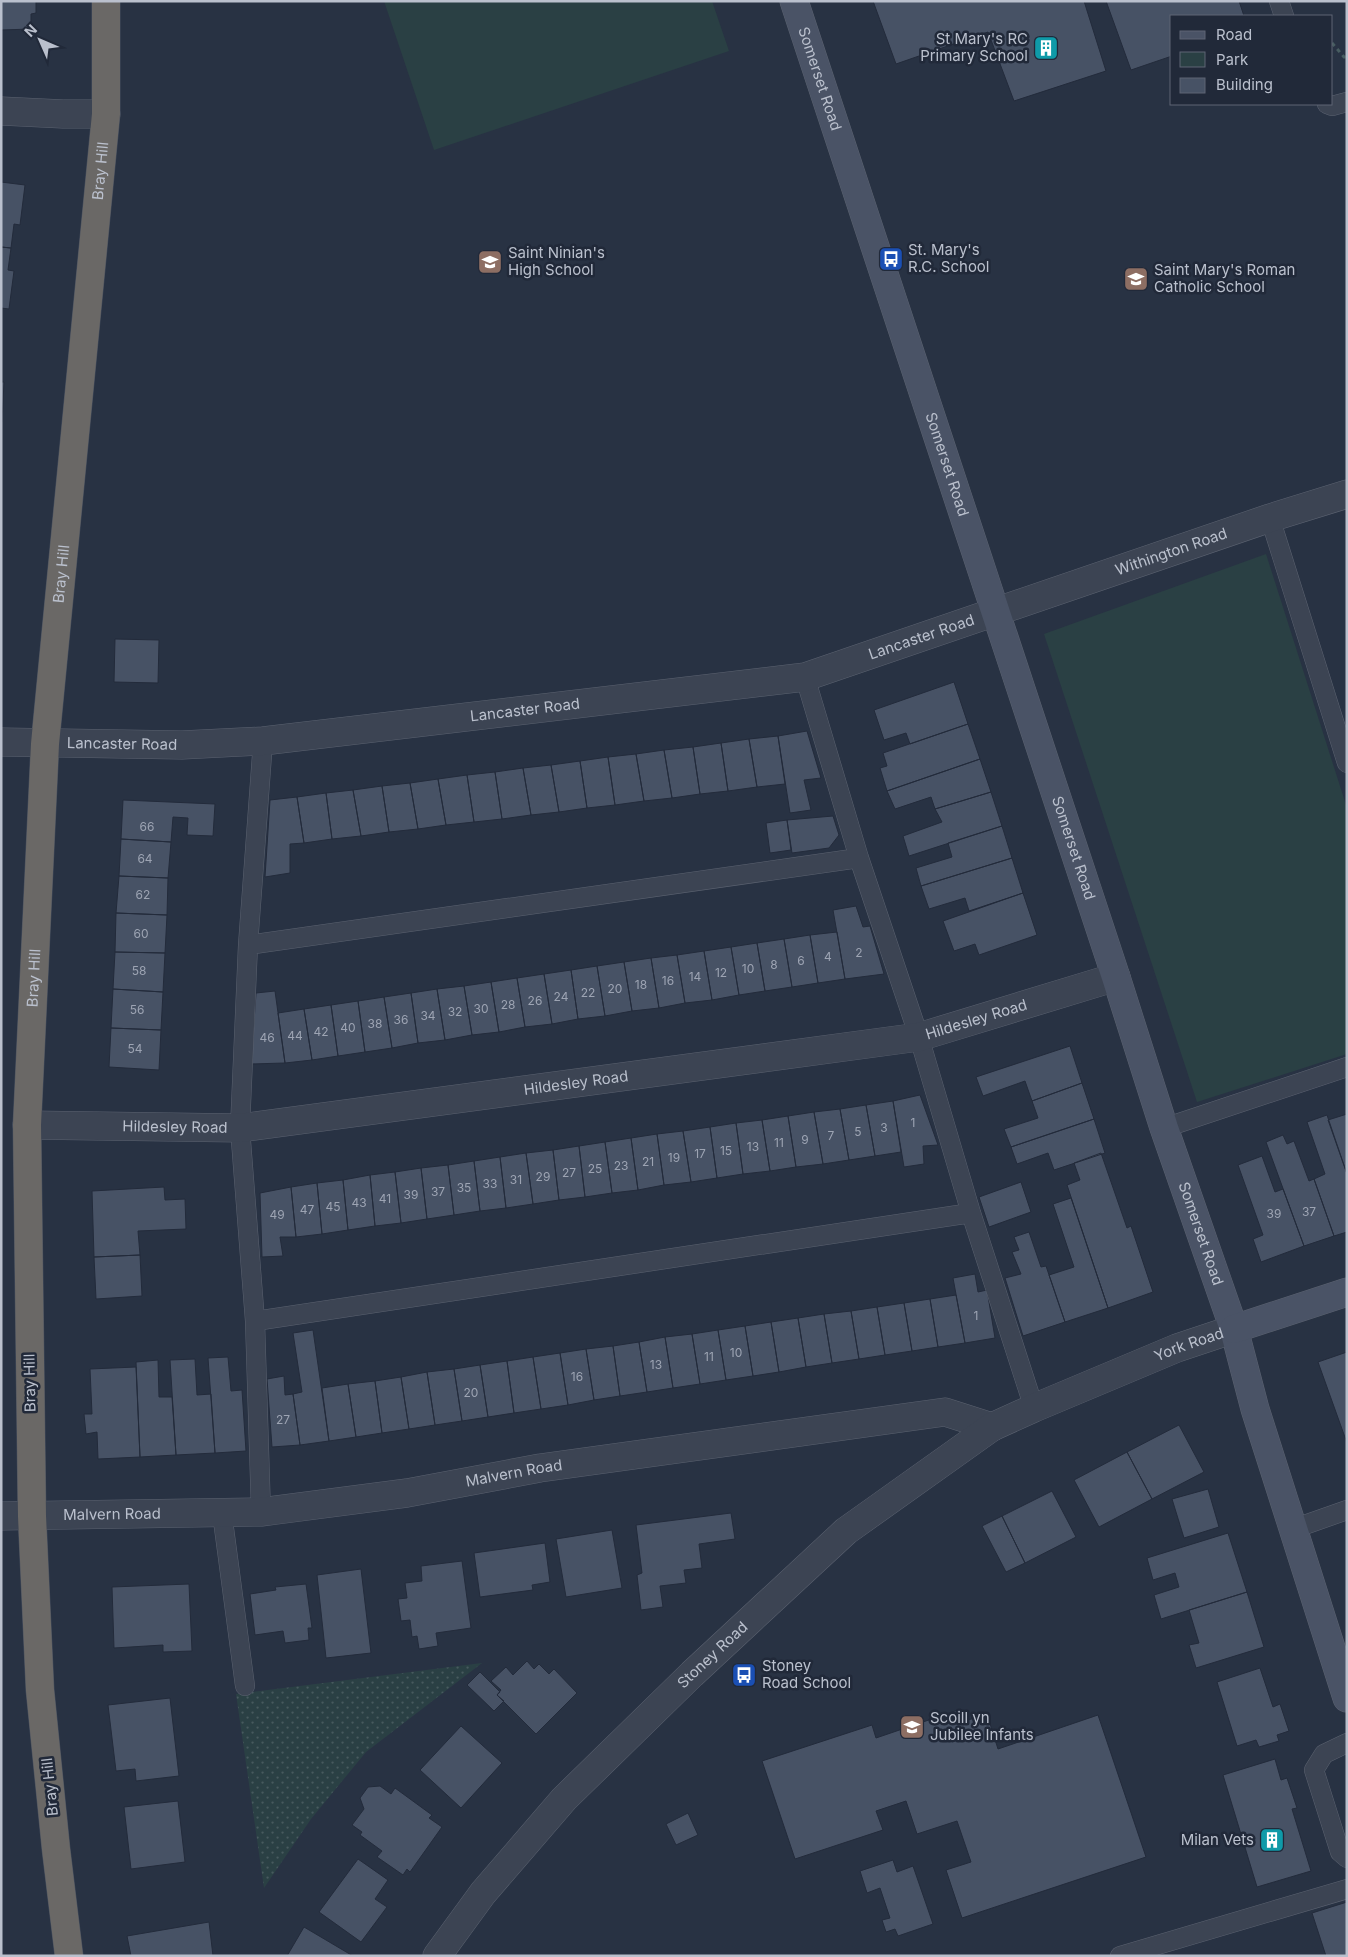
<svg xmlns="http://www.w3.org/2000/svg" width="1348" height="1957" viewBox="0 0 1348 1957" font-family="Inter,sans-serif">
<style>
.grass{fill:url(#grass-dots)}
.park{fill:#2a4044}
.building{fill:#475265;stroke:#232b3b}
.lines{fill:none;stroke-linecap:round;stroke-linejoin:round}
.service-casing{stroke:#5b6270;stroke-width:20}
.minor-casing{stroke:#5b6270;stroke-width:29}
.tertiary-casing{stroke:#5b6270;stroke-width:29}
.secondary-casing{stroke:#5b6270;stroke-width:29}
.trunk-casing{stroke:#474f5e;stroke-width:29}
.path{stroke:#485d61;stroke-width:3;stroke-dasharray:4 4;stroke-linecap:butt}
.service{stroke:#3c4453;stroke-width:19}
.minor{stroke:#3c4453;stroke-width:28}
.tertiary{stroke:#3c4453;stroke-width:28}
.secondary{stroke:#4a5366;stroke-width:28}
.trunk{stroke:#6a6866;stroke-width:28}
.labels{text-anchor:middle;stroke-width:5;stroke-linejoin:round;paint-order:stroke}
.number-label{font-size:12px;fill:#9da4b3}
.poi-label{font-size:15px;fill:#bac0cd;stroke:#212939;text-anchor:start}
.street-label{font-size:15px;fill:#bac0cd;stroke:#212939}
</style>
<defs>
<pattern id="grass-dots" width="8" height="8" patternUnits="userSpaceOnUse" patternTransform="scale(1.25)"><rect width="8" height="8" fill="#2a4044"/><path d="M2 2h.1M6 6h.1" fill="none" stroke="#475a5e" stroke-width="1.8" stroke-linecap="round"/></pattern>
</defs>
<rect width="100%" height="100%" fill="#283243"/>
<!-- grass -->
<path class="grass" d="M482 1663 366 1752 311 1819 264 1888 236 1694Z"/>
<!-- park -->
<path class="park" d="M384 1H712L729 51 434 150Z
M1266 554 1347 808V1054L1197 1102 1044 634Z"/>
<!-- building -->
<path class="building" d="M1 1H36V13L31 14V29L1 30Z
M873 1H1084L1106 71 1014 101 988 32 896 64Z
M1106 1H1239L1244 16H1172V56L1131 70Z
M1 182 25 185 20 225 14 224 11 248 1 247Z
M1 247 11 248 8 270 14 271 9 309 1 308Z
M1 382H4L2 422H1Z
M115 639 159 640 158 683 114 682Z
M954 682 968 724 910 744 906 733 884 740 874 710Z
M968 724 980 759 887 791 880 768 887 766 883 753Z
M807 731 821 778 804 780 811 810 790 813 778 736Z
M778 736 785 784 757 787 749 739Z
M749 739 757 787 728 791 721 743Z
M721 743 728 791 700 794 693 747Z
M693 747 700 794 672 798 664 750Z
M664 750 672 798 644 801 636 754Z
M636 754 644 801 615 805 608 757Z
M608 757 615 805 587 808 580 761Z
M980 759 991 792 935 809 931 797 895 809 887 791Z
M580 761 587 808 559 812 551 765Z
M551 765 559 812 531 815 523 768Z
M523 768 531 815 502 819 495 772Z
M495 772 502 819 474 822 467 775Z
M467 775 474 822 446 825 438 779Z
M438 779 446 825 418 829 410 783Z
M410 783 418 829 389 832 382 786Z
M382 786 389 832 361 836 353 790Z
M353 790 361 836 332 839 326 793Z
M991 792 1002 826 909 856 903 836 942 822 935 809Z
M326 793 332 839 304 843 297 797Z
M297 797 304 843 290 844V873L265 877 270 800Z
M123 800 215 804 213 836 187 835 188 818 173 817 171 842 121 839Z
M833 816 839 835 829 848 792 853 787 820Z
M787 820 791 850 770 853 766 823Z
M1002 826 1012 858 921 886 916 868 952 857 948 843Z
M121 839 171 842 168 878 119 876Z
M1012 858 1023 893 969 911 965 898 929 909 921 886Z
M119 876 168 878 167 915 116 913Z
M1023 893 1037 935 979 955 975 944 954 951 943 921Z
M856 906 863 927 870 926 884 974 845 979 833 910Z
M116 913 167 915 165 953 115 952Z
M837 932 845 979 818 983 810 935Z
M810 935 818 983 792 987 784 939Z
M784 939 792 987 765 991 757 943Z
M757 943 765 991 739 995 731 947Z
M731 947 739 995 712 1000 704 951Z
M704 951 712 1000 685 1003 677 955Z
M115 952 165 953 163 992 113 989Z
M677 955 685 1003 659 1008 651 958Z
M651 958 659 1008 632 1011 624 962Z
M624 962 632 1011 605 1016 597 966Z
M597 966 605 1016 578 1019 571 970Z
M571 970 578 1019 552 1024 544 974Z
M544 974 552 1024 525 1027 517 978Z
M517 978 525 1027 499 1032 491 982Z
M491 982 499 1032 472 1035 464 986Z
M464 986 472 1035 445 1040 437 989Z
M113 989 163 992 161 1030 111 1028Z
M437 989 445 1040 418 1043 411 993Z
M275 991 285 1063 251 1064 256 993Z
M411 993 418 1043 392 1048 384 997Z
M384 997 392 1048 365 1052 358 1001Z
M358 1001 365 1052 338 1056 331 1005Z
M331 1005 338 1056 312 1060 304 1009Z
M304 1009 312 1060 285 1063 278 1013Z
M111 1028 161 1030 159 1070 109 1067Z
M1070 1046 1082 1083 1032 1101 1025 1081 983 1096 976 1077Z
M1082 1083 1094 1119 1011 1147 1004 1129 1038 1118 1032 1101Z
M920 1095 938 1145 923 1146 924 1164 904 1167 893 1101Z
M893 1101 901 1152 875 1156 866 1105Z
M866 1105 875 1156 849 1160 840 1109Z
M840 1109 849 1160 823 1164 814 1112Z
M814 1112 823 1164 796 1167 788 1116Z
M1347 1114V1174L1328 1120Z
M1327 1115 1347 1174V1232L1334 1236 1314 1179 1325 1174 1307 1122Z
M788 1116 796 1167 770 1171 762 1120Z
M1094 1119 1105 1153 1054 1170 1048 1153 1017 1164 1011 1147Z
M762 1120 770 1171 743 1174 736 1123Z
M736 1123 743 1174 717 1178 710 1127Z
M710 1127 717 1178 691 1182 683 1131Z
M683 1131 691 1182 664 1185 657 1134Z
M657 1134 664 1185 638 1190 631 1138Z
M1283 1135 1287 1144 1294 1141 1309 1181 1314 1179 1334 1236 1304 1246 1266 1142Z
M631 1138 638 1190 612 1193 605 1142Z
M605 1142 612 1193 585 1197 579 1146Z
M579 1146 585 1197 559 1200 553 1150Z
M553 1150 559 1200 533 1204 526 1153Z
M526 1153 533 1204 506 1208 500 1157Z
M1101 1153 1127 1228 1131 1226 1153 1292 1108 1308 1067 1185 1080 1180 1074 1163Z
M1262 1156 1275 1192 1283 1189 1304 1246 1261 1262 1253 1239 1263 1235 1238 1165Z
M500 1157 506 1208 480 1211 474 1161Z
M474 1161 480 1211 454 1215 448 1165Z
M448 1165 454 1215 427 1219 421 1168Z
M421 1168 427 1219 401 1223 395 1172Z
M395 1172 401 1223 375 1226 370 1175Z
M370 1175 375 1226 348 1230 343 1180Z
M343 1180 348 1230 322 1234 317 1183Z
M1021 1182 1031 1212 989 1227 979 1197Z
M317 1183 322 1234 296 1237 291 1187Z
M164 1187 165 1200 185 1199 186 1229 138 1231 140 1255 94 1257 92 1191Z
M291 1187 296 1237H280L283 1256 262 1257 260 1193Z
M1071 1198 1108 1308 1065 1322 1049 1275 1074 1267 1053 1204Z
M1029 1232 1041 1267 1046 1266 1065 1322 1023 1336 1005 1278 1021 1274 1012 1252 1019 1250 1014 1237Z
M140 1255 142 1296 96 1299 94 1257Z
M975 1274 978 1292 987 1290 995 1338 965 1343 953 1278Z
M956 1295 965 1343 938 1347 930 1299Z
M930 1299 938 1347 912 1351 904 1303Z
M904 1303 912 1351 885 1355 877 1307Z
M877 1307 885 1355 859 1359 851 1311Z
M851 1311 859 1359 832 1363 824 1314Z
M824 1314 832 1363 806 1367 798 1318Z
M798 1318 806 1367 779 1372 771 1322Z
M771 1322 779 1372 753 1376 745 1326Z
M745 1326 753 1376 726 1380 718 1330Z
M313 1330 329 1441 300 1445 293 1394 302 1392 293 1333Z
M718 1330 726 1380 700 1384 692 1334Z
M692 1334 700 1384 673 1388 665 1337Z
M665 1337 673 1388 647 1392 639 1342Z
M639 1342 647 1392 620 1396 613 1346Z
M613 1346 620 1396 594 1400 586 1349Z
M586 1349 594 1400 568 1405 560 1353Z
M1347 1352V1443L1318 1362Z
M560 1353 568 1405 541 1409 533 1357Z
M228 1357 231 1391 242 1390 246 1451 215 1453 208 1358Z
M533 1357 541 1409 514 1413 507 1361Z
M195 1359 197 1395 211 1394 215 1453 176 1455 170 1360Z
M158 1360 159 1397H172L176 1455 140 1457 136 1362Z
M507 1361 514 1413 488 1417 480 1365Z
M480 1365 488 1417 462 1421 454 1369Z
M136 1367 140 1457 98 1459 97 1432 86 1434 84 1414H92L90 1369Z
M454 1369 462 1421 435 1425 427 1372Z
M427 1372 435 1425 409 1429 401 1377Z
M284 1376 285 1395 293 1394 300 1445 272 1447 267 1379Z
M401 1377 409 1429 382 1433 375 1381Z
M375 1381 382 1433 356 1437 348 1384Z
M348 1384 356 1437 329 1441 322 1388Z
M1179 1425 1204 1472 1152 1499 1127 1452Z
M1127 1452 1152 1499 1099 1527 1074 1480Z
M1208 1489 1219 1527 1184 1538 1172 1499Z
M1052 1491 1076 1537 1025 1563 1002 1516Z
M731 1513 735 1539 699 1544 702 1568 684 1570 686 1583 660 1586 663 1607 641 1610 637 1575 642 1573 636 1525Z
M1002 1516 1025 1563 1006 1572 982 1526Z
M612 1530 622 1588 566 1597 556 1539Z
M1228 1533 1247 1592 1161 1619 1154 1595 1179 1587 1175 1573 1153 1580 1147 1558Z
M545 1543 550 1582 532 1585 533 1590 480 1597 474 1553Z
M462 1561 471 1628 436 1633 438 1646 419 1649 417 1636 412 1637 410 1620 401 1621 398 1599 407 1598 405 1583 422 1581 421 1566Z
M361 1569 371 1653 326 1658 317 1575Z
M189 1584 192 1651 163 1652V1645L114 1648 112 1587Z
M306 1584 312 1628H308L309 1640 285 1643 283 1631 255 1635 250 1594 276 1590 275 1587Z
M1247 1592 1264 1647 1196 1668 1189 1645 1199 1643 1189 1610Z
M527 1661 534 1669 539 1664 549 1674 554 1669 577 1693 536 1734 497 1695 501 1690 491 1681 506 1667 513 1675Z
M1260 1668 1273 1707 1280 1704 1289 1731 1277 1735 1279 1741 1259 1747 1256 1740 1237 1746 1217 1682Z
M480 1672 500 1692 497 1695 504 1701 494 1711 467 1685Z
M170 1698 179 1776 136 1781 135 1769 116 1771 108 1705Z
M961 1709 965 1721 987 1714 998 1749 1098 1715 1146 1857 962 1918 946 1870 971 1862 957 1821 917 1834 906 1801 876 1811 883 1830 795 1859 762 1761 872 1725 876 1738Z
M461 1726 502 1763 461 1808 420 1770Z
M1275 1759 1281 1780 1287 1778 1297 1808 1292 1809 1311 1871 1257 1887 1223 1775Z
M380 1786 391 1794 395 1788 432 1815 429 1818 442 1827 410 1872 407 1869 403 1875 377 1857 382 1851 360 1835 362 1832 352 1825 364 1809 360 1798 368 1787Z
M178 1801 185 1862 131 1869 124 1807Z
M688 1813 698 1835 676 1845 666 1824Z
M358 1859 388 1880 375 1899 387 1907 361 1942 319 1912Z
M893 1860 897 1872 913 1866 933 1924 898 1936 895 1929 886 1932 882 1920 890 1918 880 1888 867 1893 860 1871Z
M1347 1902V1956H1326L1312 1913Z
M209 1922 213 1956H131L127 1936Z
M304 1927 353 1956H287Z"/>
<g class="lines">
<defs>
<path id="service" d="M1279 1 1284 16
M1327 104 1332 106 1347 102
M1270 518 1347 763
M805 677 859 858 919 1037 971 1213 1034 1408
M248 945 859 858
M1164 1128 1347 1067
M255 1321 971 1213
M261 1512 255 1321 240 1128 248 945 263 741
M222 1513 245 1686
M1293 1529 1347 1510
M1347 1743 1324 1754 1314 1770 1340 1852 1347 1858
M1120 1956 1347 1889"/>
<g id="minor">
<path d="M1 111 63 114H106"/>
<path id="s1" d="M1 742 182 745 263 741 805 677 1270 518 1347 494"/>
<path id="s2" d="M27 1125 240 1128 919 1037 1116 977"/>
<path id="s3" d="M1 1516 261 1512 407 1493 540 1468 945 1412 992 1427"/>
</g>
<g id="tertiary">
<path id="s4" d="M437 1956 483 1893 564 1799 692 1674 846 1531 992 1427 1034 1408 1177 1348 1234 1329"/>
</g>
<g id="secondary">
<path id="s5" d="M794 1 1116 977 1164 1128 1234 1329 1255 1409 1347 1698"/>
<path d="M1234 1329 1347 1292"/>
</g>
<g id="trunk">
<path id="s6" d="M69 1956 56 1849 40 1690 32 1516 27 1125 45 744 106 114V1"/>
</g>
</defs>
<!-- service casing -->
<use href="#service" class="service-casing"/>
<!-- minor casing -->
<use href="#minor" class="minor-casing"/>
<!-- tertiary casing -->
<use href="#tertiary" class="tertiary-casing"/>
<!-- secondary casing -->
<use href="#secondary" class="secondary-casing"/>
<!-- trunk casing -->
<use href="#trunk" class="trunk-casing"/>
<!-- path -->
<path class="path" d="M1332 43 1344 57H1347"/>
<!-- service -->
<use href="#service" class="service"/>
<!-- minor -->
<use href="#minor" class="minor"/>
<!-- tertiary -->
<use href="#tertiary" class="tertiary"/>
<!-- secondary -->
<use href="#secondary" class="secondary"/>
<!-- trunk -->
<use href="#trunk" class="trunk"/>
</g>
<!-- icons -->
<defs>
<symbol id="building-square" viewBox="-11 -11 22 22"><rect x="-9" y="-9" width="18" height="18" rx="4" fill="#0f9aa8" stroke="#212939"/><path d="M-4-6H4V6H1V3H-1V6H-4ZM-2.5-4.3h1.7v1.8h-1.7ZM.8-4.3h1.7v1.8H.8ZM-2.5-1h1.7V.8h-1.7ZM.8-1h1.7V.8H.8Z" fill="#fff"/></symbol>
<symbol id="bus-square" viewBox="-11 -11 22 22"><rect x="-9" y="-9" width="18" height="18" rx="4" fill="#1a4fb4" stroke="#212939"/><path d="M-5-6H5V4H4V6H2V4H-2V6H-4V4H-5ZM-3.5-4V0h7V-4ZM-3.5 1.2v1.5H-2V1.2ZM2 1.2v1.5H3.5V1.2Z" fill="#fff"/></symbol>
<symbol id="school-square" viewBox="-11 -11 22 22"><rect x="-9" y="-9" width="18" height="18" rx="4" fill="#8d6e63" stroke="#212939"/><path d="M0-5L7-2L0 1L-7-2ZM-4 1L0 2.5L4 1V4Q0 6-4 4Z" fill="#fff"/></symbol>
</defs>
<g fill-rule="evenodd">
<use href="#building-square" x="1032" y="34" width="28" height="28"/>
<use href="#bus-square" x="877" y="245" width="28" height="28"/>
<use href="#school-square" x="476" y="248" width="28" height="28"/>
<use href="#school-square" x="1122" y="265" width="28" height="28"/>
<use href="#bus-square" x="730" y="1661" width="28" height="28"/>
<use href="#school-square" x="898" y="1713" width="28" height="28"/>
<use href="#building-square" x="1258" y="1826" width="28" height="28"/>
</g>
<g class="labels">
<!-- number labels -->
<g class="number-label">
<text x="147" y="831">66</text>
<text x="145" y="863">64</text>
<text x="143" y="899">62</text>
<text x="141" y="938">60</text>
<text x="859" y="957">2</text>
<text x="828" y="961">4</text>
<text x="801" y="965">6</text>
<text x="774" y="969">8</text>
<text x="748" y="973">10</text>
<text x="139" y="975">58</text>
<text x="721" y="977">12</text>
<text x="695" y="981">14</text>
<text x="668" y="985">16</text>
<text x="641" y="989">18</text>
<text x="615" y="993">20</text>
<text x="588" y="997">22</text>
<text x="561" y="1001">24</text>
<text x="535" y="1005">26</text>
<text x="508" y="1009">28</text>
<text x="481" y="1013">30</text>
<text x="137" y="1014">56</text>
<text x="455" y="1016">32</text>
<text x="428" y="1020">34</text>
<text x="401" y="1024">36</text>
<text x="375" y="1028">38</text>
<text x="348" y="1032">40</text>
<text x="321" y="1036">42</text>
<text x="295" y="1040">44</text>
<text x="267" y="1042">46</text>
<text x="135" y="1053">54</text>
<text x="913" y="1127">1</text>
<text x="884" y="1132">3</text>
<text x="858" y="1136">5</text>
<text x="831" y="1140">7</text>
<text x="805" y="1144">9</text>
<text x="779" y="1147">11</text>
<text x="753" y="1151">13</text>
<text x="726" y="1155">15</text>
<text x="700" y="1158">17</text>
<text x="674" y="1162">19</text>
<text x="648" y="1166">21</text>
<text x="621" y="1170">23</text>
<text x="595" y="1173">25</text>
<text x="569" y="1177">27</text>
<text x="543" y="1181">29</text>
<text x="516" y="1184">31</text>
<text x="490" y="1188">33</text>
<text x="464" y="1192">35</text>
<text x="438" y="1196">37</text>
<text x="411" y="1199">39</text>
<text x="385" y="1203">41</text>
<text x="359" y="1207">43</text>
<text x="333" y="1211">45</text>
<text x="307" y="1214">47</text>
<text x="1309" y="1216">37</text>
<text x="1274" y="1218">39</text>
<text x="277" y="1219">49</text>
<text x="976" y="1320">1</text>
<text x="736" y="1357">10</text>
<text x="709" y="1361">11</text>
<text x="656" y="1369">13</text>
<text x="577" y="1381">16</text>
<text x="471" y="1397">20</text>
<text x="283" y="1424">27</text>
</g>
<!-- poi labels -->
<g class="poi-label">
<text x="1028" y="44" text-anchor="end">St Mary's RC<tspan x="1028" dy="17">Primary School</tspan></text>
<text x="908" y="255">St. Mary's<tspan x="908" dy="17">R.C. School</tspan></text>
<text x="508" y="258">Saint Ninian's<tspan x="508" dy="17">High School</tspan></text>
<text x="1154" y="275">Saint Mary's Roman<tspan x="1154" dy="17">Catholic School</tspan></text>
<text x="762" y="1671">Stoney<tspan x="762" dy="17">Road School</tspan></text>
<text x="930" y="1723">Scoill yn<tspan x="930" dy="17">Jubilee Infants</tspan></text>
<text x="1254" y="1845" text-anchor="end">Milan Vets</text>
</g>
<!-- street labels -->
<g class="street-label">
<text dy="5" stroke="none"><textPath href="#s5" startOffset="82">Somerset Road</textPath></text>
<text dy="5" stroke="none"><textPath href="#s6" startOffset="1790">Bray Hill</textPath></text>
<text dy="5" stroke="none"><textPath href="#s5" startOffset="488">Somerset Road</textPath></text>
<text dy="5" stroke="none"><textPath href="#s1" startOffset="1195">Withington Road</textPath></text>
<text dy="5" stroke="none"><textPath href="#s6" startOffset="1385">Bray Hill</textPath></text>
<text dy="5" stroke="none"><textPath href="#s1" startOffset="931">Lancaster Road</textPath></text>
<text dy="5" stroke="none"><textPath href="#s1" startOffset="526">Lancaster Road</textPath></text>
<text dy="5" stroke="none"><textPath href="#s1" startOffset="121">Lancaster Road</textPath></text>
<text dy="5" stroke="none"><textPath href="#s5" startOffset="892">Somerset Road</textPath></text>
<text dy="5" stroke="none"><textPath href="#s6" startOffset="980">Bray Hill</textPath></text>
<text dy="5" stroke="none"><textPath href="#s2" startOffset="958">Hildesley Road</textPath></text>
<text dy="5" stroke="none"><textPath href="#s2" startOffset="552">Hildesley Road</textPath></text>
<text dy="5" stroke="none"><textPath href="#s2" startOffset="148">Hildesley Road</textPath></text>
<text dy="5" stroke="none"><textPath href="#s5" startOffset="1298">Somerset Road</textPath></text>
<text dy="5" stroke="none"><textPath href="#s4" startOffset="984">York Road</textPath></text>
<text transform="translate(30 1383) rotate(-91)" y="5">Bray Hill</text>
<text dy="5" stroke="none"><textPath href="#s3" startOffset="516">Malvern Road</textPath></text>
<text dy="5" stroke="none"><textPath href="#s3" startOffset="111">Malvern Road</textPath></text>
<text dy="5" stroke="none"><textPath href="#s4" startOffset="409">Stoney Road</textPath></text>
<text transform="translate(50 1787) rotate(-96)" y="5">Bray Hill</text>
</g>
</g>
<!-- border -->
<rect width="1348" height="1957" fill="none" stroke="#bac0cd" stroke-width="5"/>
<!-- legend -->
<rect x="1170" y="15" width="162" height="90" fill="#212939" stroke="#5e6574"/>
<rect x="1180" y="31" width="25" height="8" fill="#4a5366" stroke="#5e6574"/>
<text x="1216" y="40" font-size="15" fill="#bac0cd">Road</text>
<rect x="1180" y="52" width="25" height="15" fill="#2a4044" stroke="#5e6574"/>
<text x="1216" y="65" font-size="15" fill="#bac0cd">Park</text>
<rect x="1180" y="78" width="25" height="15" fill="#475265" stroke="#5e6574"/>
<text x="1216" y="90" font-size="15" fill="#bac0cd">Building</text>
<!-- north arrow -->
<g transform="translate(40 40) rotate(315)" stroke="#212939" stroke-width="4" paint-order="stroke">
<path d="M0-4L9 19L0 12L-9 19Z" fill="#bac0cd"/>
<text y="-8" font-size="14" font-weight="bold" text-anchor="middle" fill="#bac0cd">N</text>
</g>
</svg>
